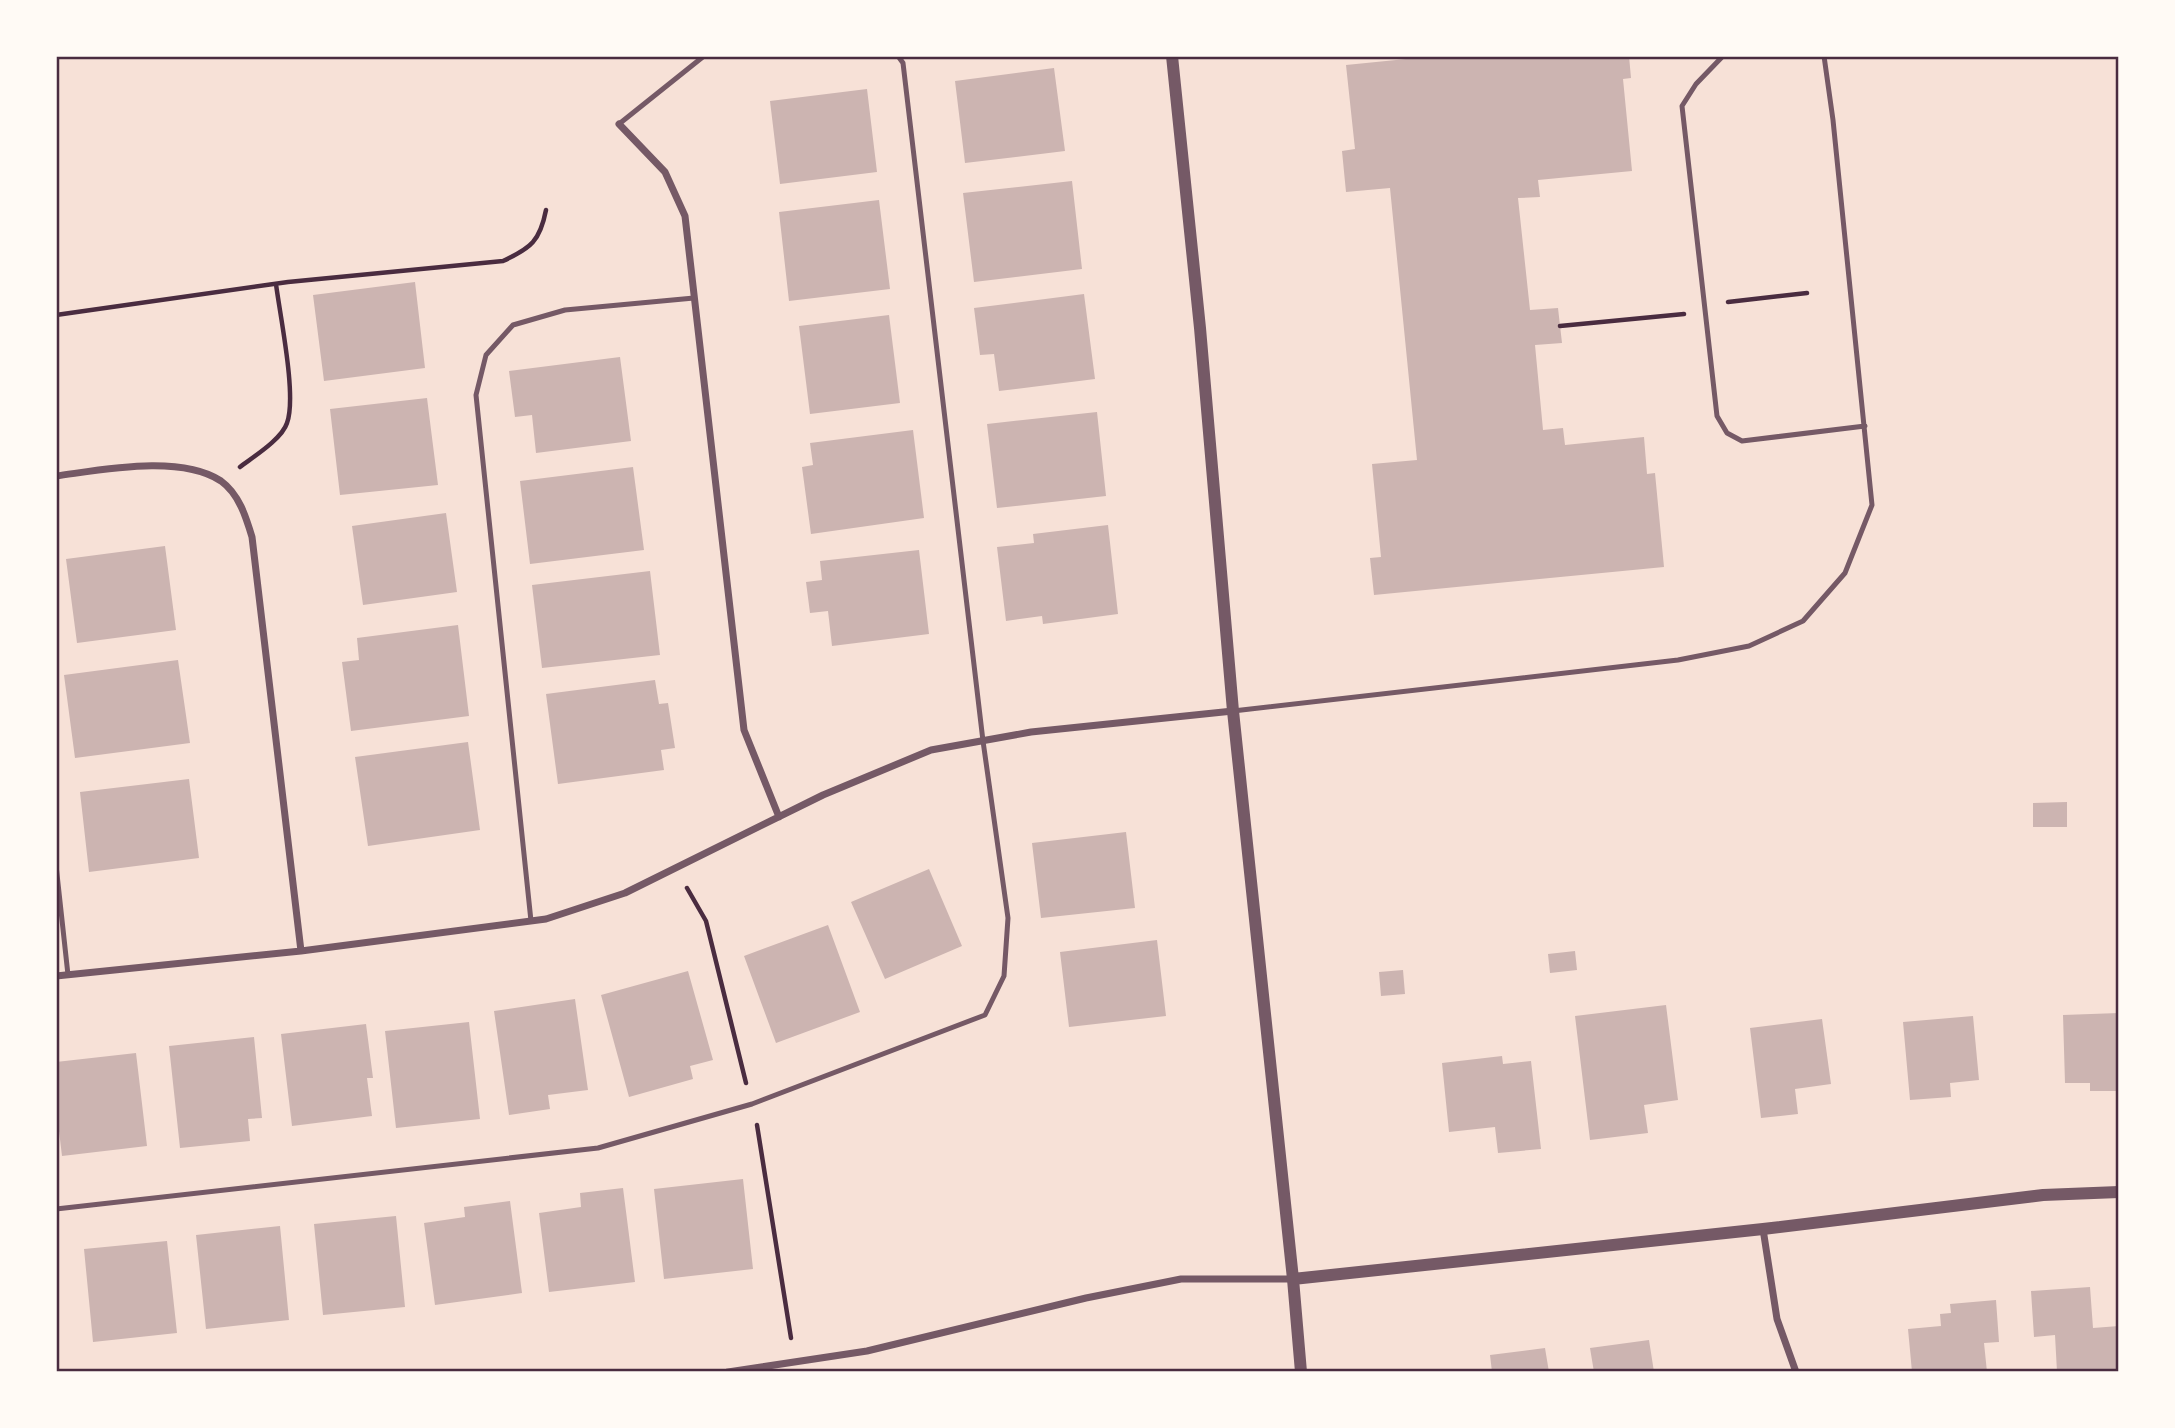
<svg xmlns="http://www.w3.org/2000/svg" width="2175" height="1428" viewBox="0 0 2175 1428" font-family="Mulish,sans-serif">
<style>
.building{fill:#ccb4b1}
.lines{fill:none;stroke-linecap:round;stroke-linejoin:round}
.path{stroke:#4a2c40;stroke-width:4.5}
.service{stroke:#755966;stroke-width:5}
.minor{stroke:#755966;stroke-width:7}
.tertiary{stroke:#755966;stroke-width:12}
.neatline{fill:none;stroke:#4a2c40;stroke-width:2.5}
</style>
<rect width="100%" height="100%" fill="#f7e1d7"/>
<!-- building -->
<path class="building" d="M1436 56H1629L1631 78 1623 79 1632 171 1538 180 1540 197 1518 198 1530 310 1558 308 1562 343 1535 345 1543 430 1563 428 1565 445 1644 437 1647 474 1655 473 1664 567 1374 595 1370 558 1381 557 1372 464 1417 460 1390 188 1346 192 1342 151 1355 149 1346 65Z
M1054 68 1065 151 965 163 955 81Z
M867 89 877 172 780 184 770 101Z
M1072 181 1082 269 974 282 963 193Z
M879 200 890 289 789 301 779 212Z
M415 282 425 368 324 381 313 295Z
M1084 294 1095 379 999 391 994 354 980 355 974 308Z
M889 315 900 403 810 414 799 326Z
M620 357 631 441 536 453 532 415 515 417 509 371Z
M427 398 438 485 340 495 330 409Z
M1097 412 1106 496 997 508 987 424Z
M913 430 924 518 811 534 802 467 813 465 810 443Z
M633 467 644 550 530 564 520 481Z
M446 513 457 592 363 605 352 526Z
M1108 525 1118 614 1043 624 1042 616 1006 621 997 547 1034 543 1033 534Z
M165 546 176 630 77 643 66 559Z
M919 550 929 634 832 646 828 611 810 613 806 582 822 580 820 561Z
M650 571 660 655 542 668 532 585Z
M458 625 469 716 351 731 342 662 359 660 357 638Z
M178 660 190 743 75 758 64 675Z
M655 680 659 704 668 703 675 748 661 750 664 770 558 784 546 694Z
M468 742 480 830 368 846 355 757Z
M189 779 199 858 89 872 80 792Z
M2067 802V827H2033V803Z
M1126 832 1135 908 1041 918 1032 843Z
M929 869 962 946 885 979 851 902Z
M828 925 860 1012 776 1043 744 956Z
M1157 940 1166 1016 1069 1027 1060 952Z
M1575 951 1577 970 1550 973 1548 954Z
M1403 970 1405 994 1381 996 1379 972Z
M688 971 713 1060 690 1066 693 1079 629 1097 601 995Z
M575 999 588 1090 548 1095 550 1109 509 1115 494 1011Z
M1666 1005 1678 1100 1644 1105 1648 1133 1590 1140 1575 1016Z
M2119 1013V1091H2090V1083H2065L2063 1015Z
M1973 1016 1979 1080 1950 1083 1951 1097 1910 1100 1903 1022Z
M1822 1019 1831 1084 1795 1089 1798 1114 1761 1118 1750 1028Z
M469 1022 480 1119 396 1128 385 1031Z
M366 1024 373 1078H367L372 1116 292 1126 281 1034Z
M254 1037 262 1118 248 1119 250 1141 180 1148 169 1046Z
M136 1053 147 1146 62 1156 56 1106V1062Z
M1502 1056 1503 1064 1531 1061 1541 1149 1498 1153 1495 1127 1449 1132 1442 1063Z
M743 1179 753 1269 664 1279 654 1189Z
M623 1188 635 1282 549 1292 539 1213 581 1207 580 1193Z
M510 1201 522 1293 435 1305 424 1223 465 1217 464 1207Z
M396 1216 405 1307 323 1315 314 1224Z
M280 1226 289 1320 206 1329 196 1235Z
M167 1241 177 1333 93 1342 84 1249Z
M2090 1287 2093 1328 2119 1326V1372H2057L2055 1335 2034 1337 2031 1291Z
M1996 1300 1999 1342 1984 1343 1987 1372H1912L1908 1329 1941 1326 1940 1314 1951 1313 1950 1304Z
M1649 1340 1654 1372H1594L1590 1348Z
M1545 1348 1549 1372H1492L1490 1355Z"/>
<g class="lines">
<!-- path -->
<path class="path" d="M1728 302 1807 293
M56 315 288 282 503 261C531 248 540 241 546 210
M1560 326 1684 314
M240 467C253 457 282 439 287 423 297 396 280 316 276 284
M687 888 706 921 746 1083
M757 1125 791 1338"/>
<!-- service -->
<path class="service" d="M1723 56 1696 84 1682 106 1717 416 1727 433 1742 441 1865 426
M619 124 704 56
M1233 711 1678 660 1749 646 1803 621 1845 573 1872 505 1833 120 1824 56
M56 865 68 975
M531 921 476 395 486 355 513 325 565 310 694 298
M56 1209 598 1148 752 1104 985 1015 1004 976 1008 918 983 741 903 63 898 56"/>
<!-- minor -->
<path class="minor" d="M619 124 665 172 685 216 744 730 779 817
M56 476C102 470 180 454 221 481 239 494 246 517 252 537L301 951
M56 976 301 951 546 919 625 893 823 795 931 750 1031 732 1233 711
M1763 1229 1777 1319 1796 1372
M728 1372 867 1351 1086 1298 1181 1279H1293"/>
<!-- tertiary -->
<path class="tertiary" d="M1172 56 1200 328 1233 711 1293 1279 1301 1372
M1293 1279 1763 1229 2043 1195 2119 1192"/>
</g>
<!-- border -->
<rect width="2175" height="1428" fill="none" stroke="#fffaf5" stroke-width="116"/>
<rect x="58" y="58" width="2059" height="1312" class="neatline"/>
</svg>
